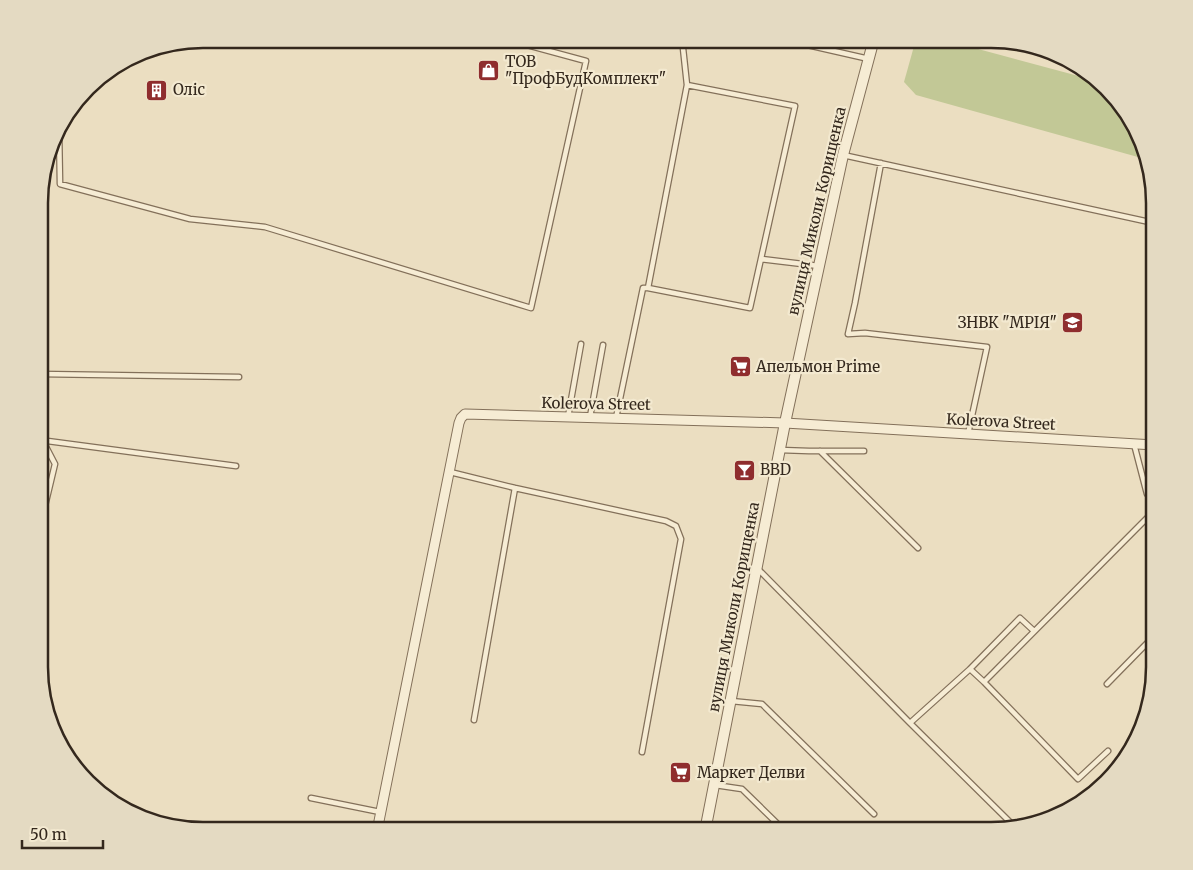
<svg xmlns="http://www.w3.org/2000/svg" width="1193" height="870" viewBox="0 0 1193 870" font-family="Merriweather,serif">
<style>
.green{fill:#c2c896}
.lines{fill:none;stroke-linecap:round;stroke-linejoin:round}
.service-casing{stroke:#83705a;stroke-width:7}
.minor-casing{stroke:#83705a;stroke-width:11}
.tertiary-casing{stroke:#83705a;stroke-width:12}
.service{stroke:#f6ecd4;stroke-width:4.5}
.minor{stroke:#f6ecd4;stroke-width:9}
.tertiary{stroke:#f6ecd4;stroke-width:10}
.labels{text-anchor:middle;stroke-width:4.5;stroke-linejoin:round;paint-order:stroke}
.poi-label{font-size:15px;fill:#34281d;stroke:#f3e9d0;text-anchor:start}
.street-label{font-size:15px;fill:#34281d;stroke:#f3e9d0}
.rim{fill:none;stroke:#34281d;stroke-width:2.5}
</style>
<rect width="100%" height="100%" fill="#ebdec1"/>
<!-- green -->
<path class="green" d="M916 39H941L1097 81 1137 130 1145 159 916 95 904 82Z"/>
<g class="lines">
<defs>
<path id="service" d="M682 39 687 85
M781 39 869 59
M59 127 60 184 190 219 265 227 531 308 586 61 505 39
M843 155 1154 223
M881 163 855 303 848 334 865 333 987 347 968 434
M761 259 819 266
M40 374 239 377
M568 417 581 344
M590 417 603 345
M616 418 643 288H648L750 308 795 106 687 85 648 288
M40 440 236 466
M1134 444 1147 494 1154 500
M780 450 809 451H864
M820 451 918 548
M450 472 515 488 666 521 676 526 681 539 642 752
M40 509 45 506 55 464 43 441
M758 569 910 723
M970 669 910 723 1014 826
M984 682 970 669 1020 618 1034 631
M1107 684 1154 636
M731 701 762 704 874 814
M474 720 515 488
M1108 751 1078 779 984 682 1154 511
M715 785 742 789 785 831
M311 798 380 812"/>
<path id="minor" d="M377 831 459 423 461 418 465 414 785 423 1154 445"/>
<path id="tertiary" d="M705 831 785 423 843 155 874 39"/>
</defs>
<!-- service casing -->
<use href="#service" class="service-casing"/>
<!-- minor casing -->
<use href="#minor" class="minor-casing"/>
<!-- tertiary casing -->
<use href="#tertiary" class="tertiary-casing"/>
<!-- service -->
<use href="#service" class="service"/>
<!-- minor -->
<use href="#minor" class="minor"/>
<!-- tertiary -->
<use href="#tertiary" class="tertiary"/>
</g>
<!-- icons -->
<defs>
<symbol id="shop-square" viewBox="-11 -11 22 22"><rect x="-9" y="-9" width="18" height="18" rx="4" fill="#8f2d2e" stroke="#f3e9d0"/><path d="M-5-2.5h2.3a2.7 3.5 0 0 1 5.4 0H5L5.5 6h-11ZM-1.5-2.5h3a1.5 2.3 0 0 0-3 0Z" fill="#fff"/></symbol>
<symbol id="building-square" viewBox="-11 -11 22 22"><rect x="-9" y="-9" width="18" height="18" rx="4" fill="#8f2d2e" stroke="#f3e9d0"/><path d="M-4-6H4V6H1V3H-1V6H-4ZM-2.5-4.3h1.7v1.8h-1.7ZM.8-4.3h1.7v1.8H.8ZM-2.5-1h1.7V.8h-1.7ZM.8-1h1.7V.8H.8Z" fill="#fff"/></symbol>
<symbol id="school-square" viewBox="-11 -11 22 22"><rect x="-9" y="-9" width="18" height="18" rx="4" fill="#8f2d2e" stroke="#f3e9d0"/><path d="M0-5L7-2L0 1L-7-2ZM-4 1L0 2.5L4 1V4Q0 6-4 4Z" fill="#fff"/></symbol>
<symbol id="supermarket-square" viewBox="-11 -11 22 22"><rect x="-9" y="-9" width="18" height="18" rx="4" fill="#8f2d2e" stroke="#f3e9d0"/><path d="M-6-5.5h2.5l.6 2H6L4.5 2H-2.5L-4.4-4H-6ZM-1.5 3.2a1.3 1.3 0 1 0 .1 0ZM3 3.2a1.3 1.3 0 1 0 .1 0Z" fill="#fff"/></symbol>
<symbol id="bar-square" viewBox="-11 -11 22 22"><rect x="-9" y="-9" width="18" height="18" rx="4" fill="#8f2d2e" stroke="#f3e9d0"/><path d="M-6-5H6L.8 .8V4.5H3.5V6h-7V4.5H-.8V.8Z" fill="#fff"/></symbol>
</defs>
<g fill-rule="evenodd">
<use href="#shop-square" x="476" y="58" width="25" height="25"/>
<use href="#building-square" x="144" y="78" width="25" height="25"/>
<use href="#school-square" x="1060" y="310" width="25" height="25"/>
<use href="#supermarket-square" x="728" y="354" width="25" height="25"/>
<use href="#bar-square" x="732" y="458" width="25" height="25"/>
<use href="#supermarket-square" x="668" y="760" width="25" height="25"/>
</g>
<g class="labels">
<!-- poi labels -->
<g class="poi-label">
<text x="505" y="67">ТОВ<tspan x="505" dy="17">"ПрофБудКомплект"</tspan></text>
<text x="173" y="95">Оліс</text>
<text x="1057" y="328" text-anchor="end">ЗНВК "МРІЯ"</text>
<text x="756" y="372">Апельмон Prime</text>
<text x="760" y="475">BBD</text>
<text x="697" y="778">Маркет Делви</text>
</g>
<!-- street labels -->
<g class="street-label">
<text transform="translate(817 211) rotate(-77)" y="5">вулиця Миколи Корищенка</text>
<text transform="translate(596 404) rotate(1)" y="5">Kolerova Street</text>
<text transform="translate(1001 422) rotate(3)" y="5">Kolerova Street</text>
<text transform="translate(734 607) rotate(-79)" y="5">вулиця Миколи Корищенка</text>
</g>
</g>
<!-- crop -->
<path d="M0 0H1193V870H0ZM203 48H991A155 155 0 0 1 1146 203V667A155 155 0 0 1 991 822H203A155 155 0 0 1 48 667V203A155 155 0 0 1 203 48Z" fill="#e4dac2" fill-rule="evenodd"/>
<path class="rim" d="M203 48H991A155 155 0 0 1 1146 203V667A155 155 0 0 1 991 822H203A155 155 0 0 1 48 667V203A155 155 0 0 1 203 48Z"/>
<!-- scale -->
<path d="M22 840v8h81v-8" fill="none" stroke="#34281d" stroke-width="2.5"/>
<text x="30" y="840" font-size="15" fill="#34281d" stroke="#f3e9d0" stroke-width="4" paint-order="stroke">50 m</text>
</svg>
